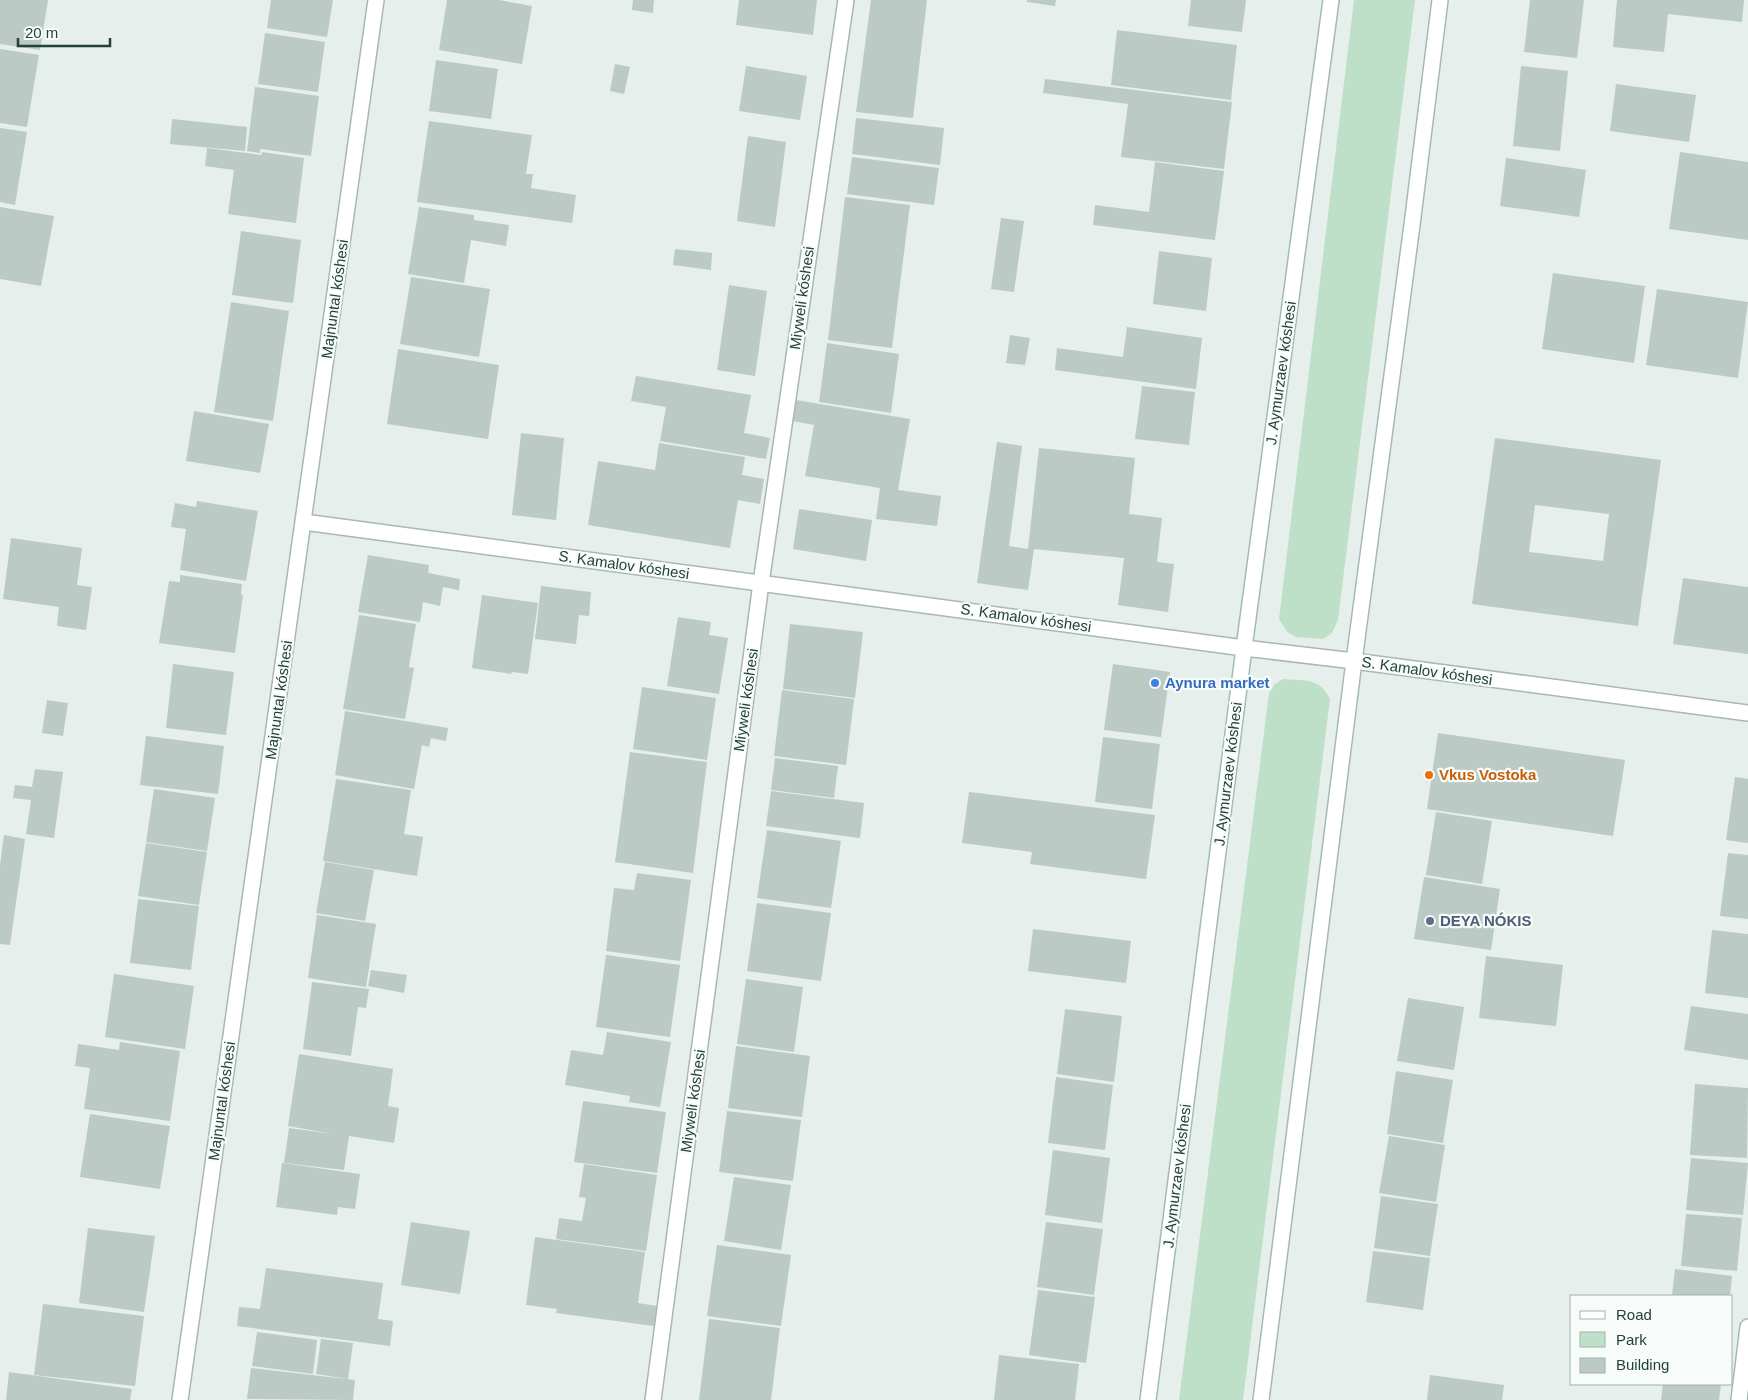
<svg xmlns="http://www.w3.org/2000/svg" width="1748" height="1400" viewBox="0 0 1748 1400" font-family="Arial,sans-serif">
<style>
.green{fill:#bfe0c8}
.building{fill:#bbcac4;fill-rule:evenodd}
.lines{fill:none;stroke-linecap:round;stroke-linejoin:round}
.street-casing{stroke:#a8b8b2;stroke-width:18}
.secondary-casing{stroke:#a4bbb3;stroke-width:18}
.street{stroke:#fff;stroke-width:15}
.secondary{stroke:#fff;stroke-width:15}
.shop-dot{fill:#3f7fe0;stroke:#f7fbf9;stroke-width:2}
.food-dot{fill:#e8710a;stroke:#f7fbf9;stroke-width:2}
.service-dot{fill:#5c6f8a;stroke:#f7fbf9;stroke-width:2}
.labels{text-anchor:middle;stroke-width:4.5;stroke-linejoin:round;paint-order:stroke}
.street-label{font-size:15px;fill:#24423a;stroke:#f7fbf9}
.shop-label{font-size:15px;font-weight:bold;fill:#366cbe;stroke:#f7fbf9;text-anchor:start}
.food-label{font-size:15px;font-weight:bold;fill:#c56008;stroke:#f7fbf9;text-anchor:start}
.service-label{font-size:15px;font-weight:bold;fill:#4e5e75;stroke:#f7fbf9;text-anchor:start}
</style>
<rect width="100%" height="100%" fill="#e6efeb"/>
<!-- green -->
<path class="green" d="M1354 0H1415L1338 620 1332 633 1323 639 1296 637 1287 632 1279 619Z
M1283 679C1304 681 1320 677 1330 699L1243 1400H1179L1269 693 1275 684Z"/>
<!-- building -->
<path class="building" d="M0 0H48L40 50 0 44Z
M271 0H333L327 37 267 28Z
M447 0H499L532 6 522 64 439 50Z
M633 0H654L653 13 632 10Z
M739 0H817L813 35 736 25Z
M871 0H927L913 118 856 112Z
M1027 0H1056L1055 6 1027 2Z
M1191 0H1246L1242 32 1188 26Z
M1530 0H1584L1577 58 1524 52Z
M1617 0H1744L1742 22 1668 14 1664 52 1613 47Z
M1117 30 1237 45 1231 100 1111 85Z
M265 33 325 42 318 92 258 84Z
M0 49 39 55 27 127 0 123Z
M436 60 498 69 491 119 429 111Z
M615 64 630 67 624 94 610 91Z
M746 66 807 76 800 120 739 111Z
M1521 66 1568 71 1560 151 1513 146Z
M1045 79 1232 102 1224 169 1121 157 1128 104 1043 93Z
M1616 84 1696 95 1689 142 1610 131Z
M255 87 319 96 311 156 260 149V153L247 151Z
M856 118 944 128 940 165 852 154Z
M172 119 247 127 245 151 170 144Z
M429 121 532 135 526 174H533L531 188 576 195 572 223 417 202Z
M0 128 27 132 15 205 0 202Z
M748 136 786 142 775 227 737 221Z
M207 148 261 155 262 152 304 158 296 223 228 214 234 170 205 166Z
M1680 152 1748 162V240L1669 229Z
M852 157 939 168 934 205 847 194Z
M1506 158 1586 170 1579 217 1500 206Z
M1155 162 1224 171 1215 240 1093 225 1095 205 1149 212Z
M845 197 910 205 892 348 828 340Z
M0 207 54 216 41 286 0 279Z
M419 207 474 215V220L509 225 506 246 471 240 464 283 408 274Z
M1001 218 1024 221 1014 292 991 289Z
M241 231 301 240 293 303 232 295Z
M675 249 712 253 711 270 673 265Z
M1159 251 1212 258 1206 311 1153 304Z
M1553 273 1645 286 1634 363 1542 349Z
M411 277 490 289 479 357 400 344Z
M729 285 767 291 755 376 717 370Z
M1657 289 1748 302 1738 378 1646 365Z
M231 302 289 311 273 421 214 412Z
M1127 327 1202 338 1196 389 1055 370 1057 348 1123 357Z
M1010 335 1030 338 1025 365 1006 363Z
M827 343 899 354 891 413 819 402Z
M398 349 499 365 488 439 387 424Z
M636 376 751 395 744 433 770 438 766 459 660 441 666 407 631 401Z
M1142 386 1195 392 1189 445 1135 439Z
M796 400 910 419 898 490 941 496 937 526 876 519 880 488 805 476 814 425 793 421Z
M194 411 269 424 260 473 186 461Z
M521 433 564 438 556 520 512 515Z
M1495 438 1661 460 1638 626 1472 604ZM1535 505 1609 514 1603 561 1529 552Z
M997 442 1022 446 1009 546 1028 549 1039 448 1135 458 1129 514 1162 518 1157 562 1174 564 1168 612 1118 605 1124 558 1034 549 1028 590 977 583Z
M659 443 745 457 742 475 764 479 760 504 738 500 730 548 588 525 598 461 655 470Z
M197 501 258 511 246 581 180 570 186 529 171 527 175 503 196 507Z
M799 509 872 520 866 561 793 549Z
M11 538 82 548 77 585 92 587 86 630 57 626 59 607 3 599Z
M368 555 429 565 428 573 460 579 459 590 443 587 440 606 423 602 420 622 358 612Z
M180 575 242 584 241 594 243 595 235 653 159 643 169 581 180 582Z
M1683 578 1748 587V654L1673 644Z
M541 586 591 592 589 616 579 615 576 644 535 639Z
M482 595 538 603 528 674 512 672 511 674 472 668Z
M359 615 416 624 409 667 414 668 405 719 343 709Z
M678 617 711 622 709 635 728 638 719 694 667 686Z
M790 624 863 632 855 698 783 689Z
M173 664 234 672 226 735 166 728Z
M1113 664 1170 672 1161 737 1104 730Z
M642 687 716 698 707 760 633 749Z
M782 690 854 699 846 765 774 756Z
M47 700 68 703 63 736 42 733Z
M345 711 448 728 446 741 431 738 429 747 422 745 414 789 335 775Z
M1438 733 1625 760 1613 836 1427 809Z
M146 736 224 746 218 794 140 785Z
M1103 737 1160 744 1152 809 1095 802Z
M630 752 707 762 693 873 615 862Z
M775 758 838 766 834 798 771 790Z
M35 769 63 772 54 838 26 834 31 800 13 798 15 785 32 787Z
M1735 777 1748 779V843L1726 840Z
M336 779 411 790 404 834 423 837 417 876 323 861Z
M154 789 215 798 207 851 146 842Z
M771 791 864 803 860 838 766 826Z
M969 792 1155 815 1146 879 1030 864 1032 852 962 843Z
M1436 812 1492 821 1482 884 1426 875Z
M767 830 841 841 831 908 757 898Z
M4 835 25 839 10 945 0 944V865Z
M146 843 207 852 199 905 138 896Z
M1728 853 1748 855V919L1720 916Z
M325 862 374 870 365 921 316 913Z
M637 873 691 880 680 961 606 951 614 888 634 890Z
M1424 877 1500 889 1491 950 1414 939Z
M138 899 199 906 191 970 130 963Z
M757 903 831 913 821 981 747 971Z
M317 915 376 924 366 987 308 978Z
M1033 929 1131 941 1126 983 1028 971Z
M1712 930 1748 934V998L1705 993Z
M606 955 680 965 670 1037 596 1027Z
M1486 956 1563 965 1556 1026 1479 1018Z
M371 970 407 975 404 993 368 986Z
M114 974 194 986 185 1049 105 1037Z
M746 979 803 987 794 1052 737 1044Z
M312 982 369 989 366 1008 358 1007 351 1056 303 1049Z
M1408 998 1464 1007 1454 1070 1397 1061Z
M1691 1006 1748 1014V1060L1684 1050Z
M1065 1009 1122 1016 1114 1082 1057 1074Z
M607 1032 671 1042 660 1107 629 1102 630 1096 565 1085 571 1050 603 1055Z
M120 1042 180 1051 170 1121 84 1109 90 1068 75 1066 78 1044 119 1050Z
M736 1046 810 1056 802 1117 728 1108Z
M299 1054 393 1069 388 1106 399 1108 394 1143 349 1136 344 1170 284 1163 289 1128 333 1134 288 1126Z
M1396 1071 1453 1080 1443 1143 1387 1134Z
M1056 1077 1113 1085 1105 1150 1048 1143Z
M1695 1084 1748 1088 1747 1158 1690 1155Z
M583 1101 666 1112 657 1173 574 1162Z
M727 1111 801 1120 793 1181 719 1172Z
M90 1114 170 1126 160 1189 80 1177Z
M1389 1136 1445 1145 1436 1202 1379 1193Z
M1053 1150 1110 1158 1102 1223 1045 1215Z
M1691 1158 1748 1163 1743 1215 1686 1210Z
M282 1163 360 1174 355 1209 338 1207 337 1215 276 1207Z
M584 1164 657 1175 646 1251 556 1239 559 1218 582 1221 586 1198 579 1197Z
M734 1177 791 1185 781 1250 724 1241Z
M1381 1196 1438 1204 1430 1256 1374 1248Z
M1686 1214 1742 1218 1737 1271 1681 1266Z
M411 1222 470 1231 460 1294 401 1285Z
M1046 1222 1103 1229 1094 1295 1037 1287Z
M88 1228 155 1236 144 1312 79 1303Z
M535 1237 645 1252 638 1303 657 1306 654 1326 556 1313 557 1309 526 1305Z
M717 1245 791 1255 781 1326 707 1316Z
M1373 1251 1430 1258 1423 1310 1366 1302Z
M266 1268 383 1283 378 1319 393 1321 390 1346 237 1326 239 1307 260 1309Z
M1675 1269 1732 1276 1730 1296H1672Z
M1038 1290 1095 1297 1086 1363 1029 1355Z
M43 1304 144 1316 135 1386 34 1375Z
M709 1319 780 1328 771 1400H699Z
M257 1332 317 1340 313 1374 252 1366Z
M321 1339 353 1343 348 1379 316 1374Z
M999 1355 1079 1364 1075 1400H994Z
M251 1368 355 1380 353 1400 247 1399Z
M9 1372 132 1389 130 1400H6Z
M1430 1375 1504 1385 1502 1400H1427Z
M1663 1384H1721L1719 1400H1661Z"/>
<g class="lines">
<defs>
<path id="street" d="M304 522 1244 648 1354 661 1748 713
M180 1400 376 0
M653 1400 761 583 846 0
M1739 1400 1748 1327"/>
<path id="secondary" d="M1148 1400 1244 648 1331 0
M1261 1400 1354 661 1412 225 1440 0"/>
</defs>
<!-- street casing -->
<use href="#street" class="street-casing"/>
<!-- secondary casing -->
<use href="#secondary" class="secondary-casing"/>
<!-- street -->
<use href="#street" class="street"/>
<!-- secondary -->
<use href="#secondary" class="secondary"/>
</g>
<!-- markers -->
<circle class="shop-dot" cx="1155" cy="683" r="5"/>
<circle class="food-dot" cx="1429" cy="775" r="5"/>
<circle class="service-dot" cx="1430" cy="921" r="5"/>
<g class="labels">
<!-- street labels -->
<g class="street-label">
<text transform="translate(802 298) rotate(-82)" y="5">Miyweli kóshesi</text>
<text transform="translate(335 299) rotate(-82)" y="5">Majnuntal kóshesi</text>
<text transform="translate(1281 373) rotate(-82)" y="5">J. Aymurzaev kóshesi</text>
<text transform="translate(624 565) rotate(8)" y="5">S. Kamalov kóshesi</text>
<text transform="translate(1026 618) rotate(8)" y="5">S. Kamalov kóshesi</text>
<text transform="translate(1427 671) rotate(8)" y="5">S. Kamalov kóshesi</text>
<text transform="translate(279 700) rotate(-82)" y="5">Majnuntal kóshesi</text>
<text transform="translate(746 700) rotate(-82)" y="5">Miyweli kóshesi</text>
<text transform="translate(1228 774) rotate(-83)" y="5">J. Aymurzaev kóshesi</text>
<text transform="translate(222 1101) rotate(-82)" y="5">Majnuntal kóshesi</text>
<text transform="translate(693 1101) rotate(-82)" y="5">Miyweli kóshesi</text>
<text transform="translate(1177 1176) rotate(-83)" y="5">J. Aymurzaev kóshesi</text>
</g>
<!-- shop labels -->
<g class="shop-label">
<text x="1165" y="688">Aynura market</text>
</g>
<!-- food labels -->
<g class="food-label">
<text x="1439" y="780">Vkus Vostoka</text>
</g>
<!-- service labels -->
<g class="service-label">
<text x="1440" y="926">DEYA NÓKIS</text>
</g>
</g>
<!-- legend -->
<rect x="1570" y="1295" width="162" height="90" fill="#f7fbf9" stroke="#a3b1ad"/>
<rect x="1580" y="1311" width="25" height="8" fill="#ffffff" stroke="#a3b1ad"/>
<text x="1616" y="1320" font-size="15" fill="#24423a">Road</text>
<rect x="1580" y="1332" width="25" height="15" fill="#bfe0c8" stroke="#a3b1ad"/>
<text x="1616" y="1345" font-size="15" fill="#24423a">Park</text>
<rect x="1580" y="1358" width="25" height="15" fill="#bbcac4" stroke="#a3b1ad"/>
<text x="1616" y="1370" font-size="15" fill="#24423a">Building</text>
<!-- scale -->
<path d="M18 38v8h92v-8" fill="none" stroke="#24423a" stroke-width="2.5"/>
<text x="25" y="38" font-size="15" fill="#24423a" stroke="#f7fbf9" stroke-width="4" paint-order="stroke">20 m</text>
</svg>
